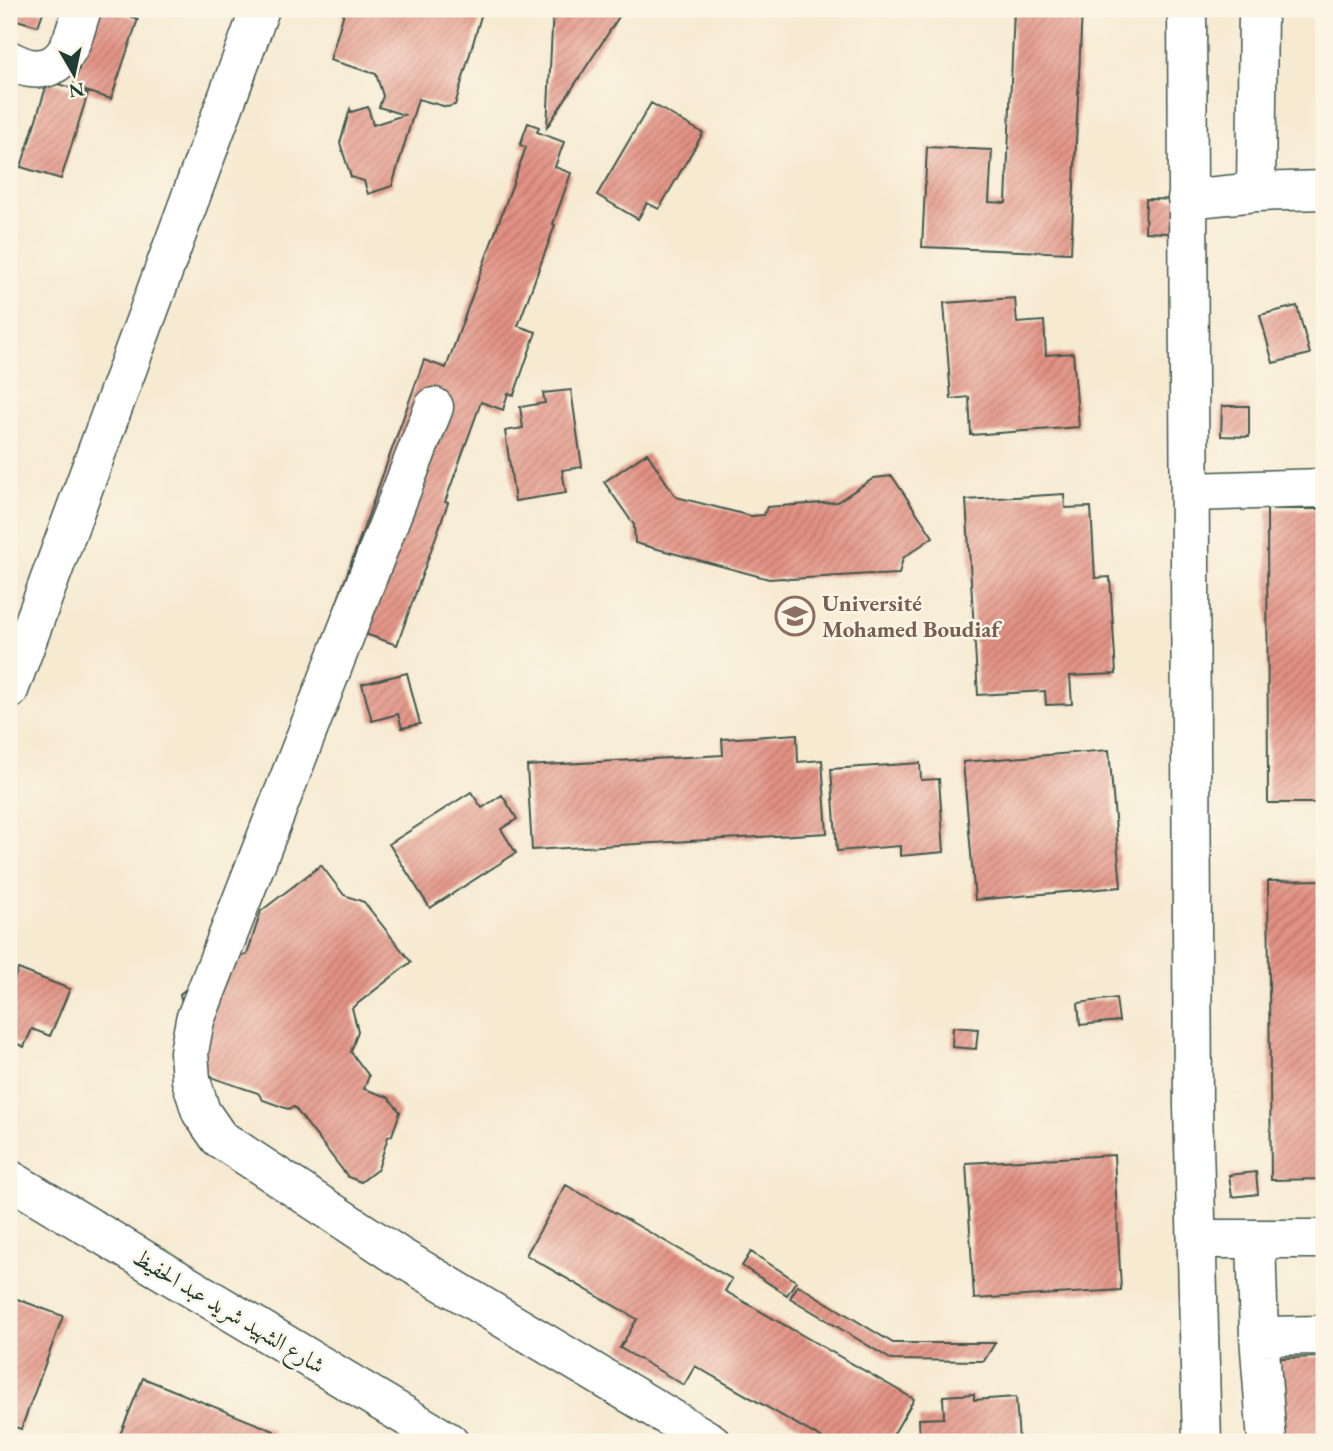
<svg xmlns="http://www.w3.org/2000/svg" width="1333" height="1451" viewBox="0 0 1333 1451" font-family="'EB Garamond',Amiri,serif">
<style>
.building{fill:url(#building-hatch)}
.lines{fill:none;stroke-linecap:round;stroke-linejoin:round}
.minor-casing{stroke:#3f574c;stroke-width:41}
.major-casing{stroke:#3f574c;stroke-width:41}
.minor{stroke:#fff;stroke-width:38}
.major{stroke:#fff;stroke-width:38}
.labels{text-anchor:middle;stroke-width:5;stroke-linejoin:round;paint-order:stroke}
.education-label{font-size:23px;font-weight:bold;fill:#785e54;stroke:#fcf5e5;text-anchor:start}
.street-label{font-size:23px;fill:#1f3d34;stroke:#fcf5e5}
</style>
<defs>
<pattern id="building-hatch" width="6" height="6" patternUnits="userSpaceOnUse" patternTransform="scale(1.75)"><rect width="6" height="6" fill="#e29183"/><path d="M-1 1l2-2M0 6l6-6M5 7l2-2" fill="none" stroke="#b7786c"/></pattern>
</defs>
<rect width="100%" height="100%" fill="#fcf5e5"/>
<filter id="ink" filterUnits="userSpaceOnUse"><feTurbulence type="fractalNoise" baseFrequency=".0143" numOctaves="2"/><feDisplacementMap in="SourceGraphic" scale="14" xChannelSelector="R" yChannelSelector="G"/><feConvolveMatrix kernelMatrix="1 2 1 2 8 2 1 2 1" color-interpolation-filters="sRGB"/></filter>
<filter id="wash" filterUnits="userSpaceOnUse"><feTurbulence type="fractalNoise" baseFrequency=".00686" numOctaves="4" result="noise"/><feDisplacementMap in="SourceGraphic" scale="28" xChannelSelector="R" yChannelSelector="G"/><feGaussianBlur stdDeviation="1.57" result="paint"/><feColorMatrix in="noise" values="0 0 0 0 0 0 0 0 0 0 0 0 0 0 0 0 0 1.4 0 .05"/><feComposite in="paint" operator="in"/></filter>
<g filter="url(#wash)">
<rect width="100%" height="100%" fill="#f6ead1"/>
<g id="blocks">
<!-- building -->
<path class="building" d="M9 9H31L43 12 38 26 13 19 9 32Z
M99 9H107L138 19 111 99 73 87Z
M345 9H483L455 105 447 107 418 99 392 186 368 194 364 181 351 177 340 143 350 109 351 112 368 107 373 125 404 115 379 107 383 96 376 74 330 60Z
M553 9H624L547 127Z
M1014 9H1082L1071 253 922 247 927 147 992 150 989 202 1006 203Z
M48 81 88 93 61 179 21 167Z
M651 103 703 133 659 209 647 203 638 219 597 195Z
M528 123 539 127 537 132 564 142 555 167 571 173 553 224 555 225 518 326 536 332 514 395 508 393 503 410 481 402 445 502 448 503 397 645 330 622 424 360 446 368 526 147 520 145Z
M1146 199 1191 200 1189 234 1145 232Z
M1015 298 1017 323 1044 321 1046 355 1073 353 1079 427 971 435 969 397 951 399 944 303Z
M1297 306 1310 354 1273 363 1260 315Z
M9 351 16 353 9 375Z
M571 390 582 467 562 470 566 493 515 501 505 431 523 428 520 407 545 403 543 393Z
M1222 406H1249V437L1221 436Z
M647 453 676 497 751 516 764 515 767 507 837 502 874 478 892 476 933 537 903 558 899 574 877 575 871 574 791 579 783 578 769 579 635 543 634 525 604 482Z
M1064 494 1065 508 1091 507 1095 578 1110 577 1116 674 1070 676 1072 704 1046 705 1045 691 978 695 966 500Z
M1267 509H1324V803H1268Z
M407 673 420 724 402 728 398 714 372 721 362 684Z
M797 734 798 762 822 760 827 833 532 850 527 766 723 755 722 739Z
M1109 750 1121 887 975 900 963 762Z
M920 763 921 780 939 779 944 852 900 856V846L837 851 831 769Z
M471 792 482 808 502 795 517 819 501 829 516 853 430 908 389 844Z
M321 865 344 895 364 902 411 962 352 1008 358 1031 351 1052 369 1076 364 1089 388 1097 400 1112 392 1135 388 1137 378 1169 361 1182 348 1177 294 1107 288 1109 263 1100 258 1093 213 1078 194 1055 180 994 222 960 247 955 261 911Z
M1324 880V1179L1271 1180 1268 881Z
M18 969 70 989 50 1036 32 1029 24 1047 9 1040V991Z
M1116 998 1119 1021 1080 1025 1078 1003Z
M953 1027 978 1029 976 1049 952 1047Z
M1114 1155 1121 1290 974 1299 966 1163Z
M1256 1172 1258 1194 1232 1197 1229 1175Z
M566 1185 732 1279 725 1291 914 1399 889 1442H828L695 1366 684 1385 620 1348 637 1319 526 1255Z
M751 1252 796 1281 787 1295 742 1266Z
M798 1285 893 1343H995L984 1361 892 1360 790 1298Z
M9 1296 63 1316 21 1429 9 1425Z
M1324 1357V1442H1281L1278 1358Z
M143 1378 274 1431 270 1442H117Z
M974 1394V1400L1016 1397 1019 1442H920L919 1419 944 1418 943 1396Z"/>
</g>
</g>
<g filter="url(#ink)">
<use href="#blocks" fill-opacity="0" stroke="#3f574c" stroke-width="2"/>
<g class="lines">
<defs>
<path id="minor" d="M1187 9 1193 1107 1202 1442
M9 60C15 63 23 67 30 68 68 73 73 36 82 9
M1256 192 1258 9
M1187 199 1256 192 1324 190
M434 407 195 1020 189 1052 191 1080 201 1112 219 1138 397 1255 711 1442
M1190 492 1324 488
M1197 1239H1324
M1256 1239 1259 1336 1267 1442
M1259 1336 1324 1335"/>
<path id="major" d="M9 690 260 9
M9 1179 449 1442"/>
</defs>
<!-- minor casing -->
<use href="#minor" class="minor-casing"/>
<!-- major casing -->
<use href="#major" class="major-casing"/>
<!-- minor -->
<use href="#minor" class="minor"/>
<!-- major -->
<use href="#major" class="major"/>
</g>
</g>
<!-- icons -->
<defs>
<symbol id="university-ring" viewBox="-11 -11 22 22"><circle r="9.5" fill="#fcf5e5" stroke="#8d6e63" stroke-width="1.5"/><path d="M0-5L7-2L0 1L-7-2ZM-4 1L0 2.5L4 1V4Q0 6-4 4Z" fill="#8d6e63"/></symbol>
</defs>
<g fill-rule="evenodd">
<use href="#university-ring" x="773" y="594" width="44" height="44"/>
</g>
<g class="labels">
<!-- education labels -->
<g class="education-label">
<text x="822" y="611">Université<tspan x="822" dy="26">Mohamed Boudiaf</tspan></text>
</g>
<!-- street labels -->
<g class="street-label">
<text transform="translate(229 1311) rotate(31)" y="8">شارع الشهيد شريد عبد الحفيظ</text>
</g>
</g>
<!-- margin -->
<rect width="1333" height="1451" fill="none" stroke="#fcf5e5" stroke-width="35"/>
<!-- north arrow -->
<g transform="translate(74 74) rotate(171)" stroke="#fcf5e5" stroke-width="5" paint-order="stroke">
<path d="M0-5L12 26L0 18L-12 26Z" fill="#1f3d34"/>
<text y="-10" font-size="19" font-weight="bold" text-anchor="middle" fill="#1f3d34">N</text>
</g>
</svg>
